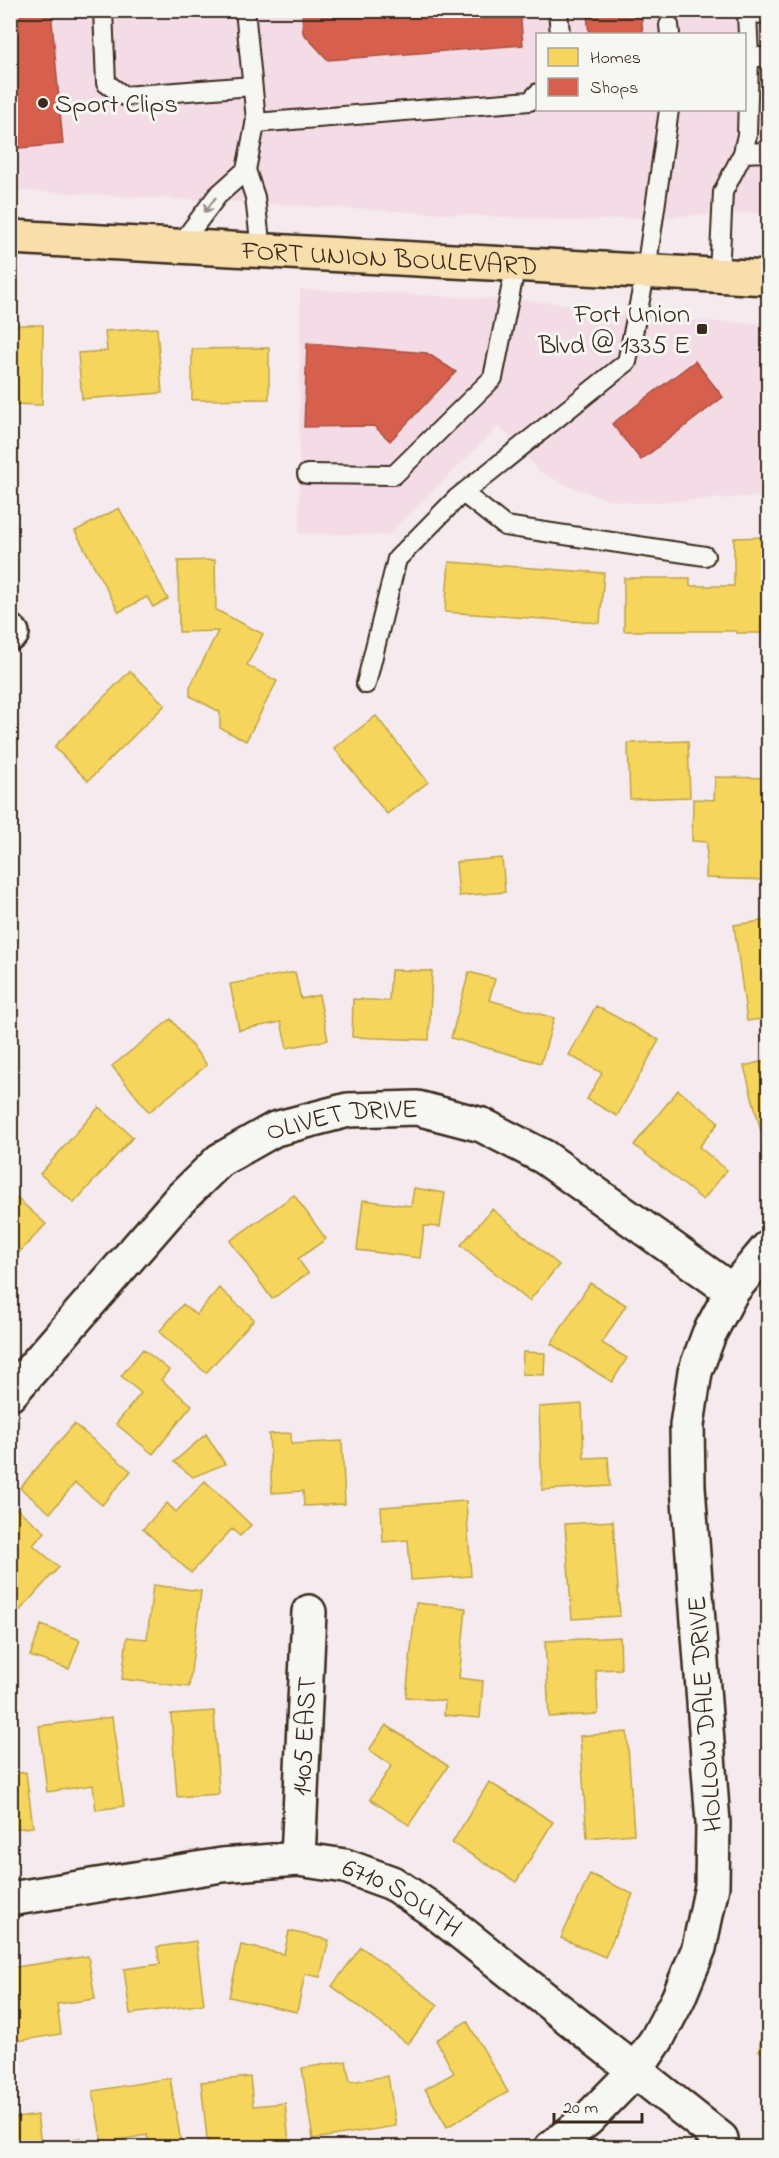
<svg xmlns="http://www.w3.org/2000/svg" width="779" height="2158" viewBox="0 0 779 2158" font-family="'Indie Flower',sans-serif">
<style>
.built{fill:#f4dce7;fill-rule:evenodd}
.homes{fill:#f6d55c;stroke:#bea249;stroke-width:1.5}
.shops{fill:#d6604d;stroke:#a8503f;stroke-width:1.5}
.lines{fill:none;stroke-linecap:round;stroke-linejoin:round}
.service-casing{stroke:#3b2a1e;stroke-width:22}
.minor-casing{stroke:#3b2a1e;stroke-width:38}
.primary-casing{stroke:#3b2a1e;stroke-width:38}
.service{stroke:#f6f6f2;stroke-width:18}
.minor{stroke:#f6f6f2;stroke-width:33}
.primary{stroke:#f8deab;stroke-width:33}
.oneway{stroke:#989088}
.poi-dot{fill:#3b2a1e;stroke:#f6f6f2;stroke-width:2}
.labels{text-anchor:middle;stroke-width:6;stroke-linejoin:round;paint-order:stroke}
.poi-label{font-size:27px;fill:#3b2a1e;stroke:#f6f6f2;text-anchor:start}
.street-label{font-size:27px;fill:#3b2a1e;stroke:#f6f6f2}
</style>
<rect width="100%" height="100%" fill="#f5eaed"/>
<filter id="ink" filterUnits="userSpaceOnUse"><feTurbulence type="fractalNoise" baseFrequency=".0167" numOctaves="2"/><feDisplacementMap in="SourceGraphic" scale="12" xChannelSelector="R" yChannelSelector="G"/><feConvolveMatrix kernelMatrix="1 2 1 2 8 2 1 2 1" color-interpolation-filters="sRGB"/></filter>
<g filter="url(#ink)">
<!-- built -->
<path class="built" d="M10 11H768V212L576 221 11 190ZM538 34H744V110H538Z
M300 289 522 300 573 305 669 320 768 324V496L636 503 609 500 571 487 540 472 499 426 389 535 299 533Z"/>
<!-- homes -->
<path class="homes" d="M10 325H43L42 405 10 404Z
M157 328 162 393 82 399 78 353 107 351 105 331Z
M269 348V399L192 400V349Z
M119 508 168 599 153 607 147 597 119 612 75 531Z
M768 537V633H736V631H624V578H690V586H734V538Z
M215 560 216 610 263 634 247 665 277 681 246 741 220 728V712L190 696V687L218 631 179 632 178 561Z
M449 562 604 573 600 623 445 612Z
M130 671 165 705 88 781 54 747Z
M376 716 428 782 387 814 334 748Z
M10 721 13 785H10Z
M688 741 690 797 630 799 628 743Z
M715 777 768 778 767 880 706 878 707 842 692 841 693 799 714 800Z
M502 858 505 892 459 896 456 862Z
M768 920V1018L747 1021 734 925Z
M391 970 432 971 429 1040 352 1037 353 999 389 1001Z
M295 972 301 999 319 995 328 1040 287 1048 281 1022 239 1030 230 984Z
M469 972 495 979 489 1000 554 1018 541 1063 451 1038Z
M596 1006 659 1040 617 1116 587 1099 602 1073 569 1055Z
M171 1019 207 1065 149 1112 112 1066Z
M768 1060V1129L761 1131 744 1066Z
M678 1090 719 1122 699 1147 727 1170 703 1200 634 1145Z
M99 1107 133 1137 74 1203 40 1174Z
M414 1188 445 1193 440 1227 424 1226 420 1258 357 1250 363 1200 411 1206Z
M10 1192 46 1224 10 1262Z
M294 1195 326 1239 298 1259 308 1273 272 1299 230 1241Z
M492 1209 559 1265 529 1301 461 1245Z
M590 1283 626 1305 602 1343 627 1358 612 1382 551 1344Z
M219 1288 254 1319 206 1373 159 1332 183 1304 196 1315Z
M143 1349 169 1370 161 1380 192 1405 153 1454 116 1424 141 1393 121 1376Z
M523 1352 545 1353 544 1375 522 1374Z
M768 1394V1479H764Z
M582 1404 584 1458 608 1457 610 1486 542 1490 539 1407Z
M74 1424 131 1471 102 1505 75 1483 50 1513 20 1488Z
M291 1433V1444L342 1441 345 1504 304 1506 303 1491 272 1493 269 1434Z
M206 1434 225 1464 193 1477 174 1462Z
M205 1481 251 1525 240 1536 232 1529 191 1573 143 1529 167 1503 176 1512Z
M466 1501 471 1576 411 1580 408 1540 383 1542 381 1507Z
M10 1503 45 1532 33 1545 59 1567 14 1617 10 1614Z
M613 1521 620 1616 572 1619 565 1524Z
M153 1585 201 1591 189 1687 122 1679 127 1637 147 1639Z
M416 1603 466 1608 459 1678 483 1681 480 1718 444 1715 445 1701 406 1697Z
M41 1625 80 1640 69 1669 30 1656Z
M620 1637 621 1669 596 1670 598 1714 549 1717 545 1641Z
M214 1711 219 1794 177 1797 171 1714Z
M112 1717 124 1806 96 1810 93 1785 47 1792 39 1726Z
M386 1725 448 1766 409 1825 370 1799 392 1765 369 1750Z
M627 1732 634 1834 587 1838 580 1736Z
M26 1772 33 1827 10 1829V1774Z
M489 1782 553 1822 516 1882 452 1843Z
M590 1874 633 1894 605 1957 561 1938Z
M289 1931 329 1940 320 1977 305 1974 297 2012 229 1997 241 1945 284 1954Z
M196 1941 204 2004 130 2014 124 1969 160 1964 157 1947Z
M361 1947 438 2005 408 2044 332 1986Z
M88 1956 95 1999 57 2004 61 2034 18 2041 10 1990V1968Z
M768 1984V2052L759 2051Z
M467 2021 508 2092 447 2127 425 2089 454 2073 436 2040Z
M346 2061 350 2082 388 2076 396 2126 313 2139 302 2068Z
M250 2077 253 2106 285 2103 289 2143 245 2148H208L201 2082Z
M170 2078 182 2148H149L147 2135 102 2143 93 2091Z
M37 2115 41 2144 80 2138 82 2148H10V2119Z"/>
<!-- shops -->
<path class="shops" d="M10 10H51L63 144 10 149Z
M302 10H520L523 45 328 60 303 33Z
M641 11 643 34H589L587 15Z
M307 343 427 353 456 372 390 441 374 426 304 427Z
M695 361 723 397 641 460 612 424Z"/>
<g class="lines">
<defs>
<path id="service" d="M103 10 106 83 124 96 252 86
M245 10 256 120 246 170 255 197 261 250
M558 10 560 34
M669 25 670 34
M749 57H768
M255 123 530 101 538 93
M743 153 768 152
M180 245 217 196 246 170
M719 275 723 192 743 153 747 135 749 57 747 13 768 14
M307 474 394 475 493 378 516 264
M463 493 505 526 705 556
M366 684 397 559 457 498 627 362 646 271 669 110"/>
<g id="minor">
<path d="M10 632 12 633"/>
<path id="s1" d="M10 1394 179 1200 220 1160 275 1129 348 1110 417 1108 482 1125 544 1157 732 1291"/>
<path id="s2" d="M298 1859 309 1612"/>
<path id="s3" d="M10 1899 222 1865 298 1859 345 1866 392 1883 434 1911 721 2139"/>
<path d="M551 2148 588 2119 636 2070 657 2039 678 1999 699 1948 712 1886 713 1823 688 1487 687 1425 695 1372 709 1334 732 1291 768 1248"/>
</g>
<g id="primary">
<path id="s4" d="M10 237 768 278"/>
</g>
</defs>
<!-- service casing -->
<use href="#service" class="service-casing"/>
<!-- minor casing -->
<use href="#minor" class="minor-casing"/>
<!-- primary casing -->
<use href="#primary" class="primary-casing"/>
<!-- service -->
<use href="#service" class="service"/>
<!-- minor -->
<use href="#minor" class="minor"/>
<!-- primary -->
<use href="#primary" class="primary"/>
</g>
<!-- one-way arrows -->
<defs><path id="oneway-shaft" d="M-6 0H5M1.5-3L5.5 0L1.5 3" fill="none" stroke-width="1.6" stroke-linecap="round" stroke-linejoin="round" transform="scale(1.5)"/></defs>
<use class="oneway" href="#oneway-shaft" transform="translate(210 205) rotate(127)"/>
</g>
<!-- markers -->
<g class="poi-dot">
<circle cx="43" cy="103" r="6"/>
<rect x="696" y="323" width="12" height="12" rx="3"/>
</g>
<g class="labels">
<!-- poi labels -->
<g class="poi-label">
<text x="55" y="112">Sport Clips</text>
<text x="690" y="322" text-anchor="end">Fort Union<tspan x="690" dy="31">Blvd @ 1335 E</tspan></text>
</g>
<!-- street labels -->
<g class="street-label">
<text dy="9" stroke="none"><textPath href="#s4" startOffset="380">FORT UNION BOULEVARD</textPath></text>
<text dy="9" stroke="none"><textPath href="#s1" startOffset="446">OLIVET DRIVE</textPath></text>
<text transform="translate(704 1714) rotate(-94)" y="9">HOLLOW DALE DRIVE</text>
<text dy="9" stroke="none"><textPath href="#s2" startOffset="123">1405 EAST</textPath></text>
<text dy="9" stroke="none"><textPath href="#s3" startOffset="404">6710 SOUTH</textPath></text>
</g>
</g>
<!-- margin -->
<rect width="779" height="2158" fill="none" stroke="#f6f6f2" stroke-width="36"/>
<rect x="18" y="18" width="743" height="2122" fill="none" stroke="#3b2a1e" stroke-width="2" filter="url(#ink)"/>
<!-- legend -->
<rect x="536" y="33" width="210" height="78" fill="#f6f6f2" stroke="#aba49d" stroke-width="1.5"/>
<rect x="548" y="48" width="30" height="18" fill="#f6d55c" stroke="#aba49d" stroke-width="1.5"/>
<text x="590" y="63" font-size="18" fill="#3b2a1e">Homes</text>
<rect x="548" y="78" width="30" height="18" fill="#d6604d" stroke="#aba49d" stroke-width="1.5"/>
<text x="590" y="93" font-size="18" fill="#3b2a1e">Shops</text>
<!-- scale -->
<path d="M554 2113v9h88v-9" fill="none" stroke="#3b2a1e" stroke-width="3"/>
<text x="563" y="2113" font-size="18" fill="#3b2a1e" stroke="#f6f6f2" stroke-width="4.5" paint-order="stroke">20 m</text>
</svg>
